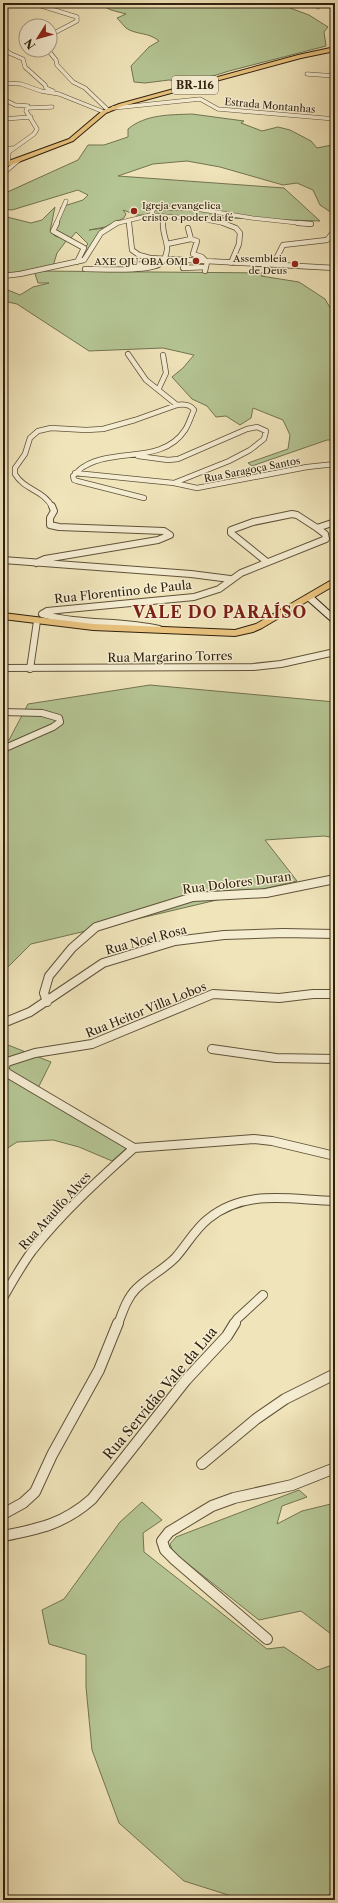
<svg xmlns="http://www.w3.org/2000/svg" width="338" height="1903" viewBox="0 0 338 1903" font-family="'Libre Caslon Text',serif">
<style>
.green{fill:#b5c594;stroke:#727351}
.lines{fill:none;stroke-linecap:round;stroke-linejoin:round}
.street-far4-casing{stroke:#605239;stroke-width:4.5}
.street-far3-casing{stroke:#605239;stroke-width:6}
.street-far2-casing{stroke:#605239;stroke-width:8}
.street-far1-casing{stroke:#605239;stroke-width:10}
.street-casing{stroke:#605239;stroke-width:12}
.secondary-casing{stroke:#30210e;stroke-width:2}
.primary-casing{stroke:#30210e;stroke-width:2}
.highway-casing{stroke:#30210e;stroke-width:2}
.street-far4{stroke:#f5edd2;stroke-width:3.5}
.street-far3{stroke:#f5edd2;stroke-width:4.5}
.street-far2{stroke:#f5edd2;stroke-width:6}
.street-far1{stroke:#f5edd2;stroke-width:8}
.street{stroke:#f5edd2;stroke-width:10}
.secondary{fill:#f5edd2;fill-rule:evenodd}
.primary{fill:#e8c27d;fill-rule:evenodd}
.highway{fill:#e8c27d;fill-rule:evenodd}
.poi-dot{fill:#8f2418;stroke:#f5edd2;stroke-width:1.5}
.labels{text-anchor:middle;stroke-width:3;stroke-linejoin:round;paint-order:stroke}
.far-street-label{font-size:10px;fill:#30210e;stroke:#f5edd2}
.far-poi-label{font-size:10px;fill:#30210e;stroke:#f5edd2;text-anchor:end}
.shield{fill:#f5edd2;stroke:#6b5e49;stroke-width:1}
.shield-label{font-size:11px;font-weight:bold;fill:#30210e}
.street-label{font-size:12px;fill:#30210e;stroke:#f5edd2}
.near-street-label{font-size:14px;fill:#30210e;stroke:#f5edd2}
.district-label{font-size:16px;font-weight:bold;letter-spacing:1px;fill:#7a1f14;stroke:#f5edd2}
</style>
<rect width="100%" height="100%" fill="#f0e4ba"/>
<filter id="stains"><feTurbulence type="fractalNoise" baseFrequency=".005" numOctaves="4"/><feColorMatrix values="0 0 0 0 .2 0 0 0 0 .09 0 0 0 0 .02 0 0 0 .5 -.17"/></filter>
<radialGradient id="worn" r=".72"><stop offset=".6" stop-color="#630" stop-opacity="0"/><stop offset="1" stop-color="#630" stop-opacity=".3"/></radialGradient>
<!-- green -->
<path class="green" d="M97 3H285L290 8 309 15 328 27 324 32 326 46 229 71 190 83 169 80 145 83 134 82 131 66 149 47 159 41C149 32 136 35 126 28 123 25 120 21 117 18L126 14 111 10Z
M192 114 244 121 241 123 262 131 278 127 290 130 311 141 317 148 332 145 335 156V223L332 213 320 205 313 190 297 183 283 185 220 167 187 161 153 164 118 176 284 188 320 221 136 215 123 210 126 214 124 218 105 227 89 230 105 228 81 261 84 248 88 244 76 232 71 238 55 231 61 207 83 200 88 195 78 190 12 210 3 209V194L78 160 88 145H104L128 137V129C146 114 170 115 192 114Z
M55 207 50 231 55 236 67 240 57 253 53 266 36 271 271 273 261 276 299 282 325 299 335 316V440H327L252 466 248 463 288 449 290 435 283 420 253 408 251 418 240 425 226 416 216 417 207 406 192 399 172 377 183 368 194 355 163 348 89 351 17 304 3 301V288L20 295 33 287 49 283H38L34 271 13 274 5 272 3 216 31 223 42 220Z
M150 685 335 702V838L324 836 265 840 297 881 31 944 3 972V740H9L28 704Z
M3 1043 51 1062 35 1094 129 1146 112 1161 79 1147 53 1140 17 1142 3 1151Z
M299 1490 307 1497 282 1506 277 1524 302 1511 335 1503V1637L301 1611 259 1620 173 1552 170 1544 176 1537Z
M142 1502 162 1520 143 1533 144 1552 267 1649 284 1647 318 1670 335 1664V1891L320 1900H244L184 1881 119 1823 92 1750 86 1687V1655L49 1644 42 1610 64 1599 120 1522Z"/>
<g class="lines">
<defs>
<path id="street-far4" d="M32 3 77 17V21L56 32 50 37
M318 7 321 3
M3 46 9 53 23 59 25 67 45 85 46 88 53 91
M48 50 56 60 57 65 73 82 85 88 108 110
M307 74 335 76
M3 83 21 84 41 91 59 94 104 112
M3 99 15 105 28 106 26 111 37 129 34 134 9 152 8 164
M28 108 52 107
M113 108 200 99 218 109 335 119
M3 119 31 117
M3 149 13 148
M3 174 19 160
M129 220V224
M56 224 66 201
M114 224 151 215
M163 224 164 217
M227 224 201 219 151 215 154 208 197 209 252 218 308 224"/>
<path id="street-far3" d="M57 223 53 231 84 248 77 262
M129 223 132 250 139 255 150 258 335 268
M223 223 236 228 240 233 239 244 231 263
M298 223 311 224
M188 228 191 239
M167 244 191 239 197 241 193 254 202 257 207 262 205 271
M125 265 155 264
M273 265 283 245 327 240 331 235
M183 268 206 267
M85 269C101 269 148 272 160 264 164 262 166 255 167 250 168 242 162 233 163 223
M3 276 20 274 84 260 101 233 117 223
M128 354 146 380 177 405
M159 388 166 373 163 355
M75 473 174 483 229 461 250 450 264 439 266 431 257 427 247 429 178 459 168 460 138 456
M174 483 197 488 307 467 335 464
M52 507C45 491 24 490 15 474V468L25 454 30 438 38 431 51 428 86 430 103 429 135 420 177 405C183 404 190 404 194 410 191 416 189 424 185 430 163 464 115 448 85 466 80 468 77 473 73 476L74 480 77 481 144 498"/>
<path id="street-far2" d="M3 560 191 574 230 579
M267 562 231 533V530L253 522 292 514 297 515 317 528
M36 563 45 559 158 540 170 535 164 531 59 527 50 525V518L54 511 52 506
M159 629C121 620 80 625 42 614L47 611 194 597 219 589 241 573 326 539 325 534 317 528 335 522
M3 668 253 667 281 664 335 652
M30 669 37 621
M3 712 42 713 59 718 60 722 53 727 3 749"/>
<path id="street-far1" d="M47 1002 44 993 49 976 72 948 96 927 193 897 266 893 335 879
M3 1023 30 1012 103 963 175 941 224 935 283 933 335 934
M212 1049 276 1058 335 1059
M134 1148 7 1073 4 1068 7 1062 35 1053 92 1044 213 994 279 998 313 994H335
M134 1148 254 1139 272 1141 335 1156
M3 1298C12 1282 21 1266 32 1251 62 1213 98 1180 134 1148
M118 1324C123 1311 127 1298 136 1289 148 1277 163 1270 175 1258 186 1246 195 1229 208 1219 246 1188 291 1200 335 1201
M234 1324 237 1319 263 1295"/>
<path id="street" d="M202 1464 256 1419 285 1399 335 1374
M3 1514 23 1503 35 1492 52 1455 99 1370 118 1323
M3 1536C39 1529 64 1524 92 1499L186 1380 227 1336 235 1323
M267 1639 175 1560 165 1550 162 1541 169 1532 212 1506 234 1498 292 1485 335 1468"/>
<path id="secondary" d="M306 595H312L335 616V622H332L306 599Z"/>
<path id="primary" d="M335 578V585L262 628 253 632 235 636 93 630 3 619V613L93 624 235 630 256 624Z"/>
<path id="highway" d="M335 47V51L301 58 123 106 106 113 73 141 3 168V163L69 139 102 111 119 104 298 55Z"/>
</defs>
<!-- street-far4 casing -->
<use href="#street-far4" class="street-far4-casing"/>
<!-- street-far3 casing -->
<use href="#street-far3" class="street-far3-casing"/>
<!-- street-far2 casing -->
<use href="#street-far2" class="street-far2-casing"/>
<!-- street-far1 casing -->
<use href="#street-far1" class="street-far1-casing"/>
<!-- street casing -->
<use href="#street" class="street-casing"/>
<!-- secondary casing -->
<use href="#secondary" class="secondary-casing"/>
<!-- primary casing -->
<use href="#primary" class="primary-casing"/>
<!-- highway casing -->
<use href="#highway" class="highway-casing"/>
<!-- street-far4 -->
<use href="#street-far4" class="street-far4"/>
<!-- street-far3 -->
<use href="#street-far3" class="street-far3"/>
<!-- street-far2 -->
<use href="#street-far2" class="street-far2"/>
<!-- street-far1 -->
<use href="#street-far1" class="street-far1"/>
<!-- street -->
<use href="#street" class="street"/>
<!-- secondary -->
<use href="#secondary" class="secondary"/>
<!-- primary -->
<use href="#primary" class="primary"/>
<!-- highway -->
<use href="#highway" class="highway"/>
</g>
<!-- markers -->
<g class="poi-dot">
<circle cx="134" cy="211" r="4"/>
<circle cx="196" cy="261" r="4"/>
<circle cx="295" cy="264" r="4"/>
</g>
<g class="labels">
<!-- far-street labels -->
<g class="far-street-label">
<text transform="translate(270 105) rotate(5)" y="4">Estrada Montanhas</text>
<text transform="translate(252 469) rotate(-11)" y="4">Rua Saragoça Santos</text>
</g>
<!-- far-poi labels -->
<g class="far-poi-label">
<text x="142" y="209" text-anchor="start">Igreja evangelica<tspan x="142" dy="12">cristo o poder da fé</tspan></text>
<text x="287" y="262">Assembleia<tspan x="287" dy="12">de Deus</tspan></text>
<text x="188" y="265">AXE OJU OBA OMI</text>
</g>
<!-- shield labels -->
<rect class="shield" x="172" y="76" width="46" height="18" rx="3"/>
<g class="shield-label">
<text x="195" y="89">BR-116</text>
</g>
<!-- street labels -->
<g class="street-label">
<text transform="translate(123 592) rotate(-6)" y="4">Rua Florentino de Paula</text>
<text transform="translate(170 657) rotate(-1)" y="4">Rua Margarino Torres</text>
<text transform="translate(237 883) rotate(-7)" y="4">Rua Dolores Duran</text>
<text transform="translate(146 940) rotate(-15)" y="4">Rua Noel Rosa</text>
<text transform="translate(146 1010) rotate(-22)" y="4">Rua Heitor Villa Lobos</text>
<text transform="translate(55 1211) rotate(-48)" y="4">Rua Ataulfo Alves</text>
</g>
<!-- near-street labels -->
<g class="near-street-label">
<text transform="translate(160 1393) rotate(-50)" y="5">Rua Servidão Vale da Lua</text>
</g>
<!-- district labels -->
<g class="district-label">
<text x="220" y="618">VALE DO PARAÍSO</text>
</g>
</g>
<!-- margin -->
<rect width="338" height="1903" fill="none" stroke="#f0e4ba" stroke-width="16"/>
<rect x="4" y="4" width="330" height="1895" fill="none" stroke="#30210e" stroke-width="2"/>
<rect x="8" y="8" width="322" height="1887" fill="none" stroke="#30210e"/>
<!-- north arrow -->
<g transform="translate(38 38) rotate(233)"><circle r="19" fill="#f5edd2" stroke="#a69b84"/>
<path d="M0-3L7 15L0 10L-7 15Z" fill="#8f2418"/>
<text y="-6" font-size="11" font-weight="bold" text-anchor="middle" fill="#30210e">N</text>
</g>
<rect width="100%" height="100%" filter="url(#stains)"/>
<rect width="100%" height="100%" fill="url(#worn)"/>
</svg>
